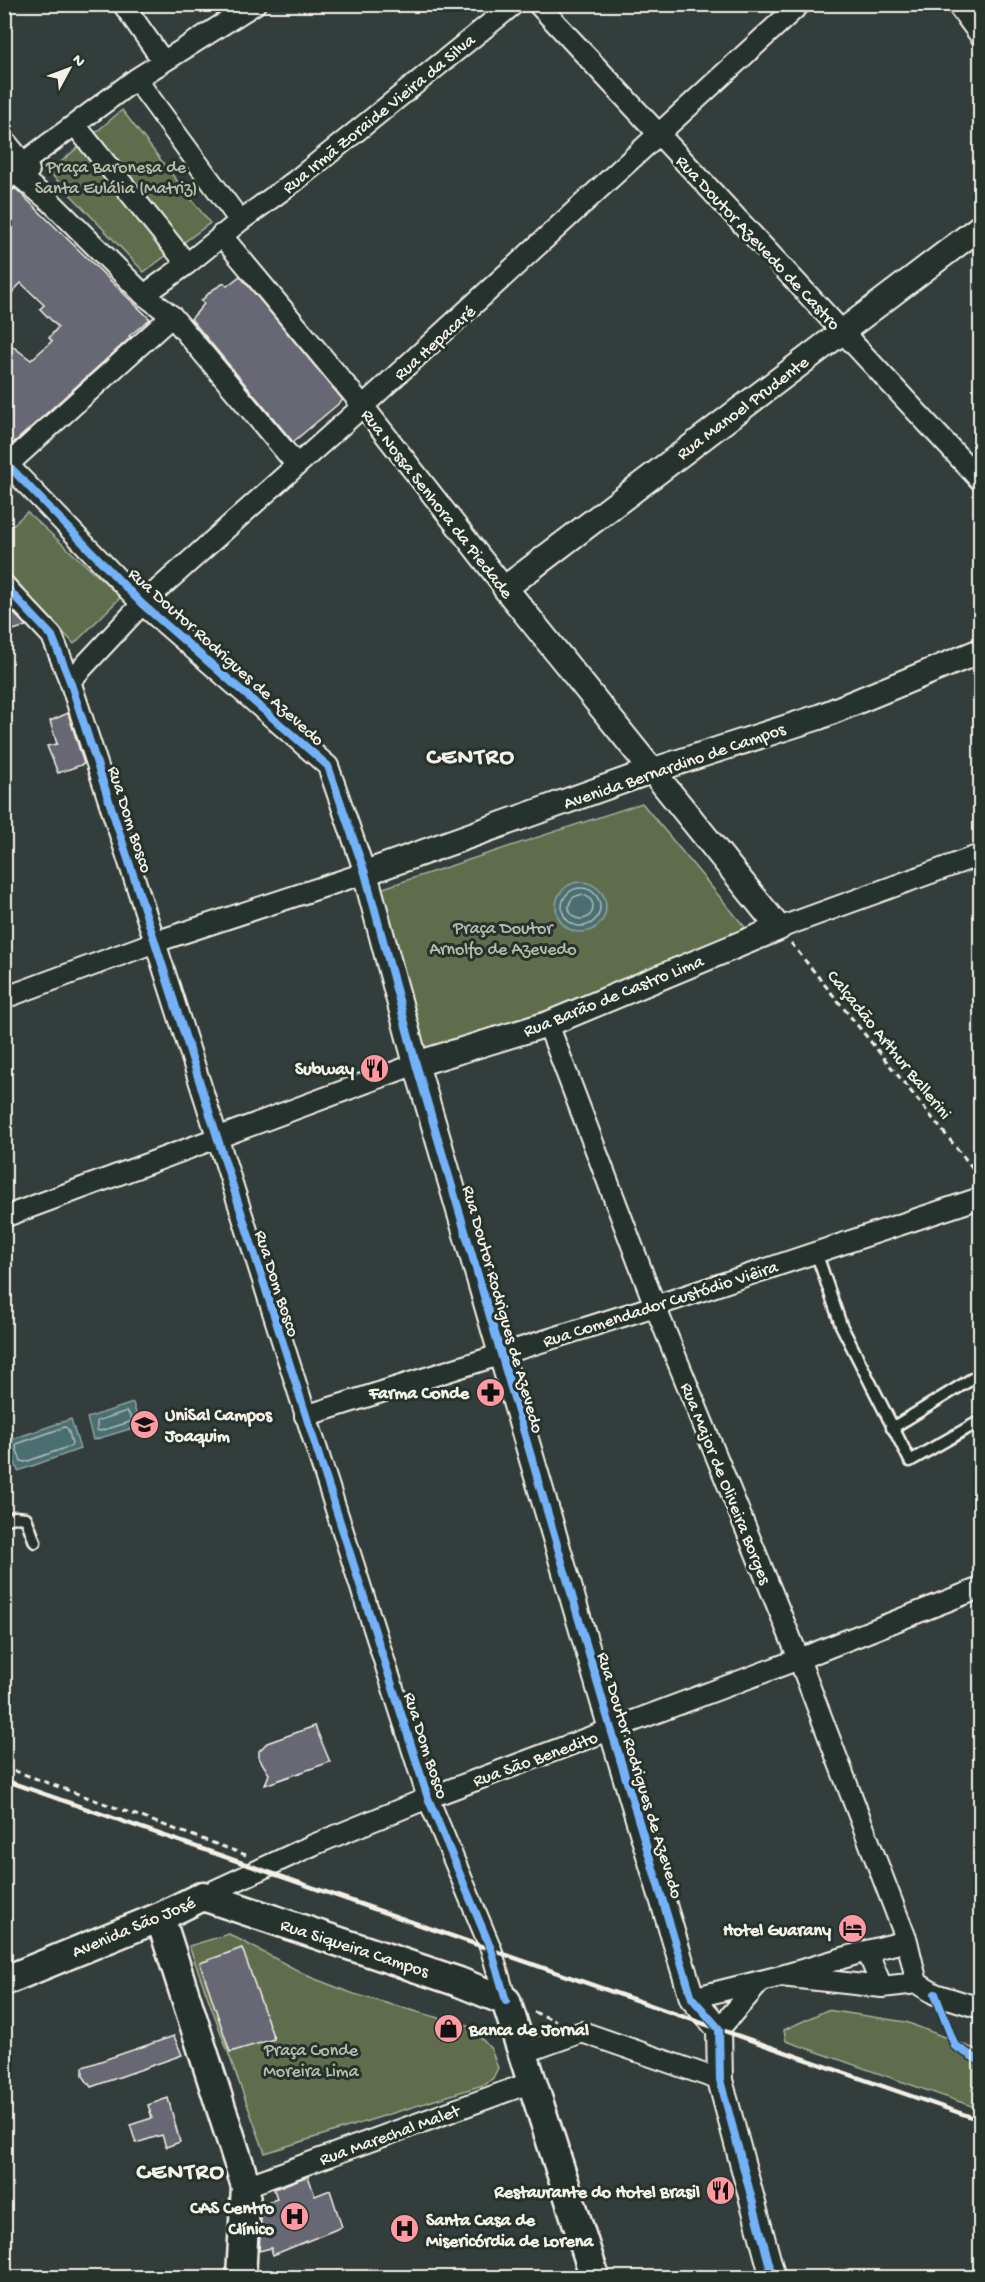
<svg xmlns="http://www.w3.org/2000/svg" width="985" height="2282" viewBox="0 0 985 2282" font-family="'Gochi Hand',sans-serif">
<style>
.green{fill:#606d4e;stroke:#aaaf9b;stroke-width:1.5}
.water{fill:#4b6e71;stroke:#8fa2a1;stroke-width:1.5}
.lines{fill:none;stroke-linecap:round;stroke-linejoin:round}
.shore{stroke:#b0bdb8;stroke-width:1.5}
.building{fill:#676774;stroke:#f4f1e8;stroke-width:1.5}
.service-casing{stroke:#f4f1e8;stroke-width:15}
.minor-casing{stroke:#f4f1e8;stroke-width:24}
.tertiary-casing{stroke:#f4f1e8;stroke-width:28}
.secondary-casing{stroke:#f4f1e8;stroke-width:33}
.path{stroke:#f4f1e8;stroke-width:3;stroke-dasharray:6 4.5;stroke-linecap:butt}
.service{stroke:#26332d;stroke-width:10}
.minor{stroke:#26332d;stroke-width:20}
.tertiary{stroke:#26332d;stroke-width:24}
.secondary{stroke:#26332d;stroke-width:28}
.rail{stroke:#f4f1e8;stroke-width:4.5}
.cycleway-casing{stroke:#26332d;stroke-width:11}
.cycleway{stroke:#73b2f8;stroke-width:8}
.labels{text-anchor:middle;stroke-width:6;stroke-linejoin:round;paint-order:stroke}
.street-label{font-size:18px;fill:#f4f1e8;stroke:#26332d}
.park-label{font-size:18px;fill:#b9bcaa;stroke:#26332d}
.poi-label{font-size:18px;font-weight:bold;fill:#f4f1e8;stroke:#26332d;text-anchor:end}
.district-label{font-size:24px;font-weight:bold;letter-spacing:1.5px;fill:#f4f1e8;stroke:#26332d}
</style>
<rect width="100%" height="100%" fill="#333d3b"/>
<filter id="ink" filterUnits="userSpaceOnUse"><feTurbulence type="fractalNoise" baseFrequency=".0167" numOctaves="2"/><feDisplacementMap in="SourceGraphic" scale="12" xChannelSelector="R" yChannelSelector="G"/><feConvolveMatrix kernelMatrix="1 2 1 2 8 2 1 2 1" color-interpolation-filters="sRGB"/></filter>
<g filter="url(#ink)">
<!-- green -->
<path class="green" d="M122 110 210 223 144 272 49 172Z
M27 512 121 597 74 644 5 569V532Z
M642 803 753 937 543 1014 421 1052 374 891Z
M229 1934 310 1977 354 1994 471 2027 491 2049 498 2068 493 2078 486 2084 265 2153 189 1946Z
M827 2010 906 2022 980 2051V2109L786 2041 784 2030Z"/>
<!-- water -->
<path class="water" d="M556 907a25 25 0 1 1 50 0a25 25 0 1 1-50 0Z
M133 1403 140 1426 93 1440 87 1418Z
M71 1419 80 1449 18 1471 7 1441Z"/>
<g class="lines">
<!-- shore -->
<path class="shore" d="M562 907a19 19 0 1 1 38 0a19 19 0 1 1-38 0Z
M569 907a12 12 0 1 1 24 0a12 12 0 1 1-24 0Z
M127 1411 132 1419 130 1422 100 1431 97 1430V1421Z
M65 1427 68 1429 72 1443 71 1446 25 1462 21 1461 16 1447 17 1444Z"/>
</g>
<!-- building -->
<path class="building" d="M15 188 150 319 129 336 131 337 18 439 4 449V340L31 360 52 341 49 338 58 327 40 309 44 305 21 283 4 301V199Z
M240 276 343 400 293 442 191 319 204 304 201 301 212 290 224 283 227 286Z
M4 603 26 626 4 633Z
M68 713 84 764 58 773 47 746 57 744 50 721Z
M315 1726 330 1762 265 1785 269 1774 259 1758V1751L267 1743Z
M242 1948 274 2039 230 2052 200 1963Z
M174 2036 182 2055 91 2087 83 2076V2067Z
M168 2098 180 2142 166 2147 162 2135 136 2143 130 2125 152 2118 148 2105Z
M308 2176 315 2196 330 2190 342 2227 273 2255 271 2248 259 2251 262 2204 277 2199 274 2189Z"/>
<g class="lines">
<defs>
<path id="service" d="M816 1252 841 1325 910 1461 980 1421
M892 1428 980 1374
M4 1520 15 1517 26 1518 35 1542"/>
<path id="minor" d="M123 4 163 61
M538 4 980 480
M957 4 980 35
M75 125 187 264
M4 140 29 170
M4 161 14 172 52 203 144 295
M4 182 23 163 136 79 255 4
M240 221 295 181 514 4
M221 235 363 406 505 588
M172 316 296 464
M4 468 172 316 144 295 187 264 240 221 136 79
M4 585 52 636 70 681 155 942 428 1798 491 1949 506 2001
M70 681 142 604 363 406 800 4
M779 928 980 855
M4 998 155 942 365 873 328 766 142 604 8 465
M548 1024 655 1306 799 1659 907 1941
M4 1217 416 1064
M305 1416 655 1306 980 1198
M203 1896 313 1845 428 1798 799 1659 980 1588
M781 1976 882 1987 917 1983 907 1941 867 1951 882 1987
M917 1983 935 1994 980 2008
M692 1998 781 1976 867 1951
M719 2029 760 1982
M523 2053 582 2032 720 2080
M246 2186 532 2082"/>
<path id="tertiary" d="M416 1064 548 1024 779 928 505 588 980 227
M773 2278 720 2080 719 2029 692 1998 611 1729 416 1064 365 873 651 771 819 717 980 651"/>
<path id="secondary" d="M160 1917 246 2186 241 2278
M4 1981 160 1917 203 1896 459 1982 506 2001 595 2278"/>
</defs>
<!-- service casing -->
<use href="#service" class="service-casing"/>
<!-- minor casing -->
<use href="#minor" class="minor-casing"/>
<!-- tertiary casing -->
<use href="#tertiary" class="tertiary-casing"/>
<!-- secondary casing -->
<use href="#secondary" class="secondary-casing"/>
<!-- path -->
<path class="path" d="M791 943 980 1177
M4 1767 246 1855
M534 2012 556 2021"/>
<!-- service -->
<use href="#service" class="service"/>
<!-- minor -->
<use href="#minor" class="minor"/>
<!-- tertiary -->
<use href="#tertiary" class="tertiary"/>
<!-- secondary -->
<use href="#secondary" class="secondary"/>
<!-- rail -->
<path class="rail" d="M4 1780 980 2120"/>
<defs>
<path id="cycleway" d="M8 465 142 604 328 766 365 873 416 1064 611 1729 692 1998 719 2029 720 2080 773 2278
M4 585 52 636 70 681 155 942 428 1798 491 1949 506 2001
M935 1994 955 2046 980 2061"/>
</defs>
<!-- cycleway casing -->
<use href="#cycleway" class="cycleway-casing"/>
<!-- cycleway -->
<use href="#cycleway" class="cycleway"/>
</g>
</g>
<!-- icons -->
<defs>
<symbol id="restaurant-disc" viewBox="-11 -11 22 22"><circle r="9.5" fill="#ff9aa2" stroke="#26332d"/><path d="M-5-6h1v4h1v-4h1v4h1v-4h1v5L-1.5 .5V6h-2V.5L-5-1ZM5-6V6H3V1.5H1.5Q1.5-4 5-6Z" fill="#111"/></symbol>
<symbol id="pharmacy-disc" viewBox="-11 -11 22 22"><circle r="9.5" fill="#ff9aa2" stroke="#26332d"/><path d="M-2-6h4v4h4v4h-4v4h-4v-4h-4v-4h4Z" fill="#111"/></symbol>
<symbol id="university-disc" viewBox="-11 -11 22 22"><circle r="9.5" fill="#ff9aa2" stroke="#26332d"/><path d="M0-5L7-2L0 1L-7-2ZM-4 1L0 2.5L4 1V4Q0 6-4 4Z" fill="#111"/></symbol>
<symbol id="hotel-disc" viewBox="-11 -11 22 22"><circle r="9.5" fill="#ff9aa2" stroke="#26332d"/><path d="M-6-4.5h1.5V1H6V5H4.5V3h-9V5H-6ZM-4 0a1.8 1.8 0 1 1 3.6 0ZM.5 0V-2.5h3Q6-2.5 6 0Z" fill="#111"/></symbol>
<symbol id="shop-disc" viewBox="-11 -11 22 22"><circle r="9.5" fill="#ff9aa2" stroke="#26332d"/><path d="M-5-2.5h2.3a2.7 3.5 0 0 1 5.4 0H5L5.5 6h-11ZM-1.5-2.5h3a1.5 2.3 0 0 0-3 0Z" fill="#111"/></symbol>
<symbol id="hospital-disc" viewBox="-11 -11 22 22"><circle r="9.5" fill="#ff9aa2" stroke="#26332d"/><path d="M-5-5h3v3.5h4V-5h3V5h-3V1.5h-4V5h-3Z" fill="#111"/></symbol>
</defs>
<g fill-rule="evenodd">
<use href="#restaurant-disc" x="358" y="1052" width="33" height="33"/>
<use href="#pharmacy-disc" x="474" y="1376" width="33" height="33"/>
<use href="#university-disc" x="128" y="1408" width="33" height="33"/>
<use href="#hotel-disc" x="836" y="1912" width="33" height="33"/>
<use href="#shop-disc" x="432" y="2012" width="33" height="33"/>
<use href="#restaurant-disc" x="704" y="2174" width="33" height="33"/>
<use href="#hospital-disc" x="278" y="2200" width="33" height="33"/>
<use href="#hospital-disc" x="388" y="2212" width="33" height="33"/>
</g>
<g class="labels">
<!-- street labels -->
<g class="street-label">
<text transform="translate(378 113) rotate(-39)" y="6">Rua Irmã Zoraide Vieira da Silva</text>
<text transform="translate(759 242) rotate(47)" y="6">Rua Doutor Azevedo de Castro</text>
<text transform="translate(434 342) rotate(-42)" y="6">Rua Hepacaré</text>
<text transform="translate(742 407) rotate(-37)" y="6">Rua Manoel Prudente</text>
<text transform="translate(438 503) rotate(52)" y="6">Rua Nossa Senhora da Piedade</text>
<text transform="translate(227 656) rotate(42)" y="6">Rua Doutor Rodrigues de Azevedo</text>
<text transform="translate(674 765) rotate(-19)" y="6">Avenida Bernardino de Campos</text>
<text transform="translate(131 819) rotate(72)" y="6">Rua Dom Bosco</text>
<text transform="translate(613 995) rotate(-22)" y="6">Rua Barão de Castro Lima</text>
<text transform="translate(890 1044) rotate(51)" y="6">Calçadão Arthur Ballerini</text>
<text transform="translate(278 1283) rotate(72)" y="6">Rua Dom Bosco</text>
<text transform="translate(660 1303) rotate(-18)" y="6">Rua Comendador Custódio Viêira</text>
<text transform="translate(504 1309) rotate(74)" y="6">Rua Doutor Rodrigues de Azevedo</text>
<text transform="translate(727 1483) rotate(68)" y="6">Rua Major de Oliveira Borges</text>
<text transform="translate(427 1745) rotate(72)" y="6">Rua Dom Bosco</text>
<text transform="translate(535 1758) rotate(-20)" y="6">Rua São Benedito</text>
<text transform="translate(641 1775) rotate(73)" y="6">Rua Doutor Rodrigues de Azevedo</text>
<text transform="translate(133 1926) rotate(-23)" y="6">Avenida São José</text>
<text transform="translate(355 1947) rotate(18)" y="6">Rua Siqueira Campos</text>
<text transform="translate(389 2134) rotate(-20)" y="6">Rua Marechal Malet</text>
</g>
<!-- park labels -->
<g class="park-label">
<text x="116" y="172">Praça Baronesa de<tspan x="116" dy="21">Santa Eulália (Matriz)</tspan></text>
<text x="503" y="933">Praça Doutor<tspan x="503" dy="21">Arnolfo de Azevedo</tspan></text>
<text x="311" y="2055">Praça Conde<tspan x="311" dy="21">Moreira Lima</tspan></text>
</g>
<!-- poi labels -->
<g class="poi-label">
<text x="354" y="1074">Subway</text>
<text x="469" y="1398">Farma Conde</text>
<text x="165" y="1420" text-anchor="start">UniSal Campos<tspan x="165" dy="21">Joaquim</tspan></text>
<text x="831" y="1935">Hotel Guarany</text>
<text x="469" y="2035" text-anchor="start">Banca de Jornal</text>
<text x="700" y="2197">Restaurante do Hotel Brasil</text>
<text x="274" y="2213">CAS Centro<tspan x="274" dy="21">Clínico</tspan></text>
<text x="426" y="2225" text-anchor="start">Santa Casa de<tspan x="426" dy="21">Misericórdia de Lorena</tspan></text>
</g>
<!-- district labels -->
<g class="district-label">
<text x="471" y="763">CENTRO</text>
<text x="181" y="2178">CENTRO</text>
</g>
</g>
<!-- margin -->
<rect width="985" height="2282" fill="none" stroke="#26332d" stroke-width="24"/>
<rect x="12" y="12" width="961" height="2258" fill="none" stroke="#f4f1e8" stroke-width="2" filter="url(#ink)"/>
<!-- north arrow -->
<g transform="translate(69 69) rotate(49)" stroke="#26332d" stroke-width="4.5" paint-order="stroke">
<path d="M0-4.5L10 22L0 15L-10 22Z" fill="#f4f1e8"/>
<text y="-9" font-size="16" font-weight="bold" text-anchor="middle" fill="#f4f1e8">N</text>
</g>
</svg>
